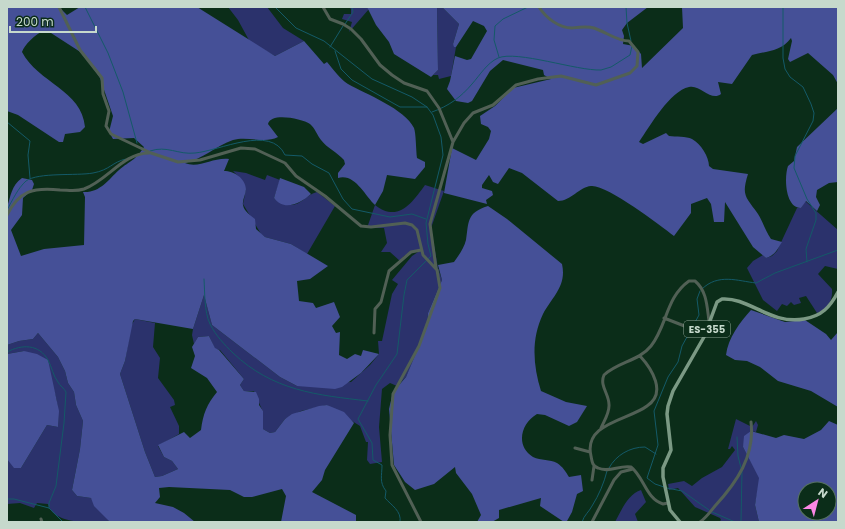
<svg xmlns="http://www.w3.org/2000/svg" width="845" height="529" viewBox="0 0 845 529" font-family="Poppins,sans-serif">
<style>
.green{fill:#2b326c}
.forest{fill:#455097;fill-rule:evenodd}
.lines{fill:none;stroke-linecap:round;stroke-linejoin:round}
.stream{stroke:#145a68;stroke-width:1}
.minor{stroke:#516055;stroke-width:3}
.major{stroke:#7b9984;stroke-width:3.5}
.labels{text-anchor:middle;stroke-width:4;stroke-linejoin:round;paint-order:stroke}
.shield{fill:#0b2d19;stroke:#8ea596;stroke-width:1}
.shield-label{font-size:10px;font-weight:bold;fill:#c6d9cc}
</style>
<rect width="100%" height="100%" fill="#0b2d19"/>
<!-- green -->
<path class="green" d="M228 7H267L283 28 304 41 275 56 250 42 238 20Z
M349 7H367L369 9 349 32 352 22 342 19 344 14H351V9Z
M437 7H442L459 24 453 44 456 47 451 76 439 79 438 75H433L438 70Z
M233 171 246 173 265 180 267 175 280 180 274 198C278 202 280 202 285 204 299 209 305 195 317 192L335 206 307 254 291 244 265 237 261 234 243 204 246 189 237 175Z
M425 185 444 191 431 228 438 268 442 280 428 313 427 327 422 341 406 377 397 386 390 383 382 389 379 427 382 462 370 464 367 460 368 442H366L360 426 327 405 301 411 285 419 275 432 270 433 263 429V412L254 391H244L240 385 244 379 220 350 215 349 209 336 198 337 194 344 192 335 193 329 204 295 212 325 280 377 297 386 351 382 370 365 379 354 378 341H382L392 294 398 284 392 280 412 256 418 252 416 250 404 256 400 261 390 252H381L387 243 384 228H367L375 205C398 223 412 203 425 185Z
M805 201 838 230V269L825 266 818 274 832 289C833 300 828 309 817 313L806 296 799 298 801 303 794 305 791 302 787 306 782 304 777 311 763 300 747 268 753 261 763 255 766 258 772 256 777 251 797 208H801Z
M135 319 155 323 153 347 160 358 158 378 174 400 175 405 170 407 179 426V434L158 446 164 457 172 461 178 469 162 476 155 477 145 452 120 374 125 361 131 326Z
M38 333 58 357 65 371 68 383 74 392 76 405 83 421 80 449 72 490 77 496 91 498 110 522C93 522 54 526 48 504L37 503 34 508 20 503 7 504V459L21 468 47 425 58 427C60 387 49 379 24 351L7 354V345L19 341 33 339Z
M736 419 752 427 756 421 758 425 756 432 751 431 743 447 760 478 755 505 759 522H719L721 520 720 518 695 507 678 488 669 490 668 484 684 481 692 486 702 478 722 467 735 450 732 446 730 449H728Z
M641 490 646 502 635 514 638 522H615C621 511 628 494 641 490Z"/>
<!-- forest -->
<path class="forest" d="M7 7H59L67 15 80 7H197L275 56 304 41 324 64 327 62C333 69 340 79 348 84 366 94 405 109 414 128 416 133 416 151 417 158L425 162V167L415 179 387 175 383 191 375 205C365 196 355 173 338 178V173L345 164 344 160C337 152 327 148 321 140 317 135 315 128 310 124 302 119 271 112 268 124L278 137C265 144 248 136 233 140 216 146 203 159 185 163 199 169 213 157 229 159L224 171C234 171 245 178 246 189 246 194 242 200 243 205 244 211 250 215 255 219L256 229 265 237 291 244 328 266 310 279 297 281 299 301 313 303 316 308 334 302 340 317 332 326 336 333 340 332 339 355 347 359 355 354 361 356 363 350 379 354 361 373 342 387 335 389 297 386 280 377 212 325 204 295 193 329 135 319 133 321 125 361 120 374 145 452 155 477 162 476 178 469 172 461 164 457 158 445 184 432 190 438 201 430C203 414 207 404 217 392L207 378 191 368 195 356 192 347 198 337 209 336 215 348 219 350 244 379 240 385 244 391 256 392 259 399V405L263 411V429L270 433 275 432 285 419 292 414 319 406 327 405 344 412 354 423 325 470 322 480 312 492 356 515V522H281L286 496 282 489 252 497H244L230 490 169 487 159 488 160 497 155 503 173 507 184 513 195 522H110L94 506 91 498 77 496 72 490 80 449 83 421 76 405 74 392 68 383 65 371 58 357 38 333 33 339 19 341 7 345V207C11 196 11 186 22 178L32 180 34 184 32 190 23 198 22 215 11 230 21 256 44 249 84 245 85 197 83 192C100 193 108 180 119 170 131 160 135 161 144 147L134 138 113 139 109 132 113 116 100 78 85 55 51 33 43 31C36 34 24 45 22 52 38 83 82 90 85 127L80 132 65 134 63 142H59L18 115 7 111Z
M367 7H437L438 70 431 77 394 54 389 42 376 25Z
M442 7H648L627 23 622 30 624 36 623 44 634 46 641 54 642 68 683 28 682 7H838V84L833 75 808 53 790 62 788 59 792 41 791 38C781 52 766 51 752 55L732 84 718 82 721 94C711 102 700 84 689 87 670 91 650 126 639 142L643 144 666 133 669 136C676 137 686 136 692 139 701 144 709 157 709 166L713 169 748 174C741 196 746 197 758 214 763 222 766 232 771 239L782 242C777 250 775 255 766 258L753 247 725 202 724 222H714L711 204 707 198 691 204V213L674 236C660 225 606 184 591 186 579 187 571 201 558 201L522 173 509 168 498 184 493 182 489 175 482 185V188L492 191 493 195 486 200 487 204 444 193 452 148 476 160 489 139 491 131 488 127 481 124 480 116 495 106 513 88 551 79 544 75 543 70 503 60 490 71 472 101 468 103 456 101 447 89 450 81 455 56 467 60 471 59 487 31 484 26 473 21 456 47H454L453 44 459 24Z
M838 108V182L829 183 817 190 816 197 820 205 817 211 806 201 801 208C785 208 784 177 788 166L794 161 797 147Z
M280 178 304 187 311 194C301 203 284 212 274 198Z
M488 206 507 219 562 264C567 286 552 297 543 314 531 339 533 365 541 391L566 402 587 406 577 422 569 426 545 415 537 414C521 423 515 446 533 457 541 461 550 459 557 463 563 467 566 472 569 477L581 475 583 491 577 494 572 512 567 521 564 522 540 506 541 498 499 510V518L492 522H477L481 515 472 494 456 473 455 467 434 484 415 490 405 482 394 465 389 409 393 392 406 377 427 327 428 313 442 280 438 265 454 262C459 255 464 248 466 240 469 222 466 213 488 206Z
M751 310 785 322 805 320 826 334 831 340 838 332V407L811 391 778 381 760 367 747 361 735 360 726 355C728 338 740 322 751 310Z
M24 351 37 354 48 360 59 411 58 427 47 425 21 468H14L7 459V354Z
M829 421 838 425V522H759L755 505 759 478 743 447 744 436 751 431 776 438 784 435 804 439 821 430ZM805 489H829V513H805Z"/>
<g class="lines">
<!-- stream -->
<path class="stream" d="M85 7 108 53 123 92 137 143
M275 7 296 28 324 41 372 79 412 97 427 107 433 115 441 137 443 155 426 223 428 244 431 256 407 280 404 295 397 354 376 385 358 419 372 443 373 460 382 465C382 476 379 482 386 491L385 498C391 505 402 511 400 522
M626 7 627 23 631 41
M783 7V58L785 69 790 77 803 87 811 104 814 113 813 121 795 156 794 168 807 199 816 213V220L806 249 807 262
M345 24 353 12 352 7
M330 47 343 26
M335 51 341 69 352 80 400 107H427
M499 57 494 40 495 26 503 19 528 7
M432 112C449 106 461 97 472 84 480 75 487 63 498 58 517 50 577 71 601 70L611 67 630 55 632 46
M7 122 30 141 28 155 30 178
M150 151C167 145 178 155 195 153 219 151 271 124 285 155L302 156 312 164 329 173 343 199 352 209 390 217 412 214 426 219
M7 210C12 201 18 188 26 181 38 172 77 176 93 173 110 170 112 162 126 159
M204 279C205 293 204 311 210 324 216 336 224 344 233 353 273 391 317 395 368 401
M702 289C718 273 738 281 756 283L775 273 838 250
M7 352C22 344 39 344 48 360 52 367 53 376 58 382 60 386 64 388 66 392L64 423 56 486 49 503V508
M737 437 738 456 741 468
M609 468C616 455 630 447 645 447L656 454
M664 487 655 484 647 478 658 445 654 411 668 377 678 362 682 346 699 315 697 299 700 291
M667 488 682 491 709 510
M7 499H14L49 508 63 522
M712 512 735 522
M582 522C584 515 589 512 592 506 599 495 604 483 607 471
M741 522 742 471"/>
<!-- minor -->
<path class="minor" d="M59 7 80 50 102 78 103 94 109 111 106 126 111 134 151 153 178 162 200 160 241 148 255 149 285 163 296 176 325 196 361 226 371 227 405 223 412 225 417 230 423 255 437 270 440 288 419 346 393 394 390 435 392 465 421 522
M323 7 330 19 343 24 351 29 361 39 380 65 392 75 404 83 427 91 439 108 453 142 430 224 436 268
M453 142 464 123 473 113 493 105 516 85 538 79 561 76 596 85 630 73 637 66 638 52 629 41C617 41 606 32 594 28 587 26 580 27 572 28 559 28 546 18 539 7
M7 215C19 191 33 187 60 190 68 190 75 192 84 189 108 180 123 153 149 153
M664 318 687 327
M374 333 375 309 381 302 389 271 411 252 421 250
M640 356C652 369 667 393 647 406 629 420 583 423 591 456 592 461 592 466 598 468 609 473 619 465 631 467 644 477 646 499 663 504L668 503
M601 428C604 421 609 414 609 406 610 395 599 386 604 375 618 362 639 361 651 346 667 326 666 297 689 281H695C707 291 707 307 709 321
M575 448 590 452
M592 480 594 466
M41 519 42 522
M592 522 614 480 621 472 633 469
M700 522C706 518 710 512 715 506 737 482 755 456 751 422"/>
<!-- major -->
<path class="major" d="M680 522 670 510 663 477V468L671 450 667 414 668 406 673 391 704 337 717 302 722 299C749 297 770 325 804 319 822 316 830 307 838 292"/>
</g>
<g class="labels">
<!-- shield labels -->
<rect class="shield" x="684" y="321" width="46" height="16" rx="3"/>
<g class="shield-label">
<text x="707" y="333">ES-355</text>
</g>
</g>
<!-- border -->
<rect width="845" height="529" fill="none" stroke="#c6d9cc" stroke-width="16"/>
<!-- north arrow -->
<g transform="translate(817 501) rotate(36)"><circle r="19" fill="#0b2d19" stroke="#567261"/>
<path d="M0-3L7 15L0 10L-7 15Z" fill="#fb87e5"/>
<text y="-6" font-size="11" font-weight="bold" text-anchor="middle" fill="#c6d9cc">N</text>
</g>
<!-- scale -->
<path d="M10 26v6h86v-6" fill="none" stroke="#c6d9cc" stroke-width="2"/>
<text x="16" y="26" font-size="12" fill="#c6d9cc" stroke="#0b2d19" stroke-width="3" paint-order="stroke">200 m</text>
</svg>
